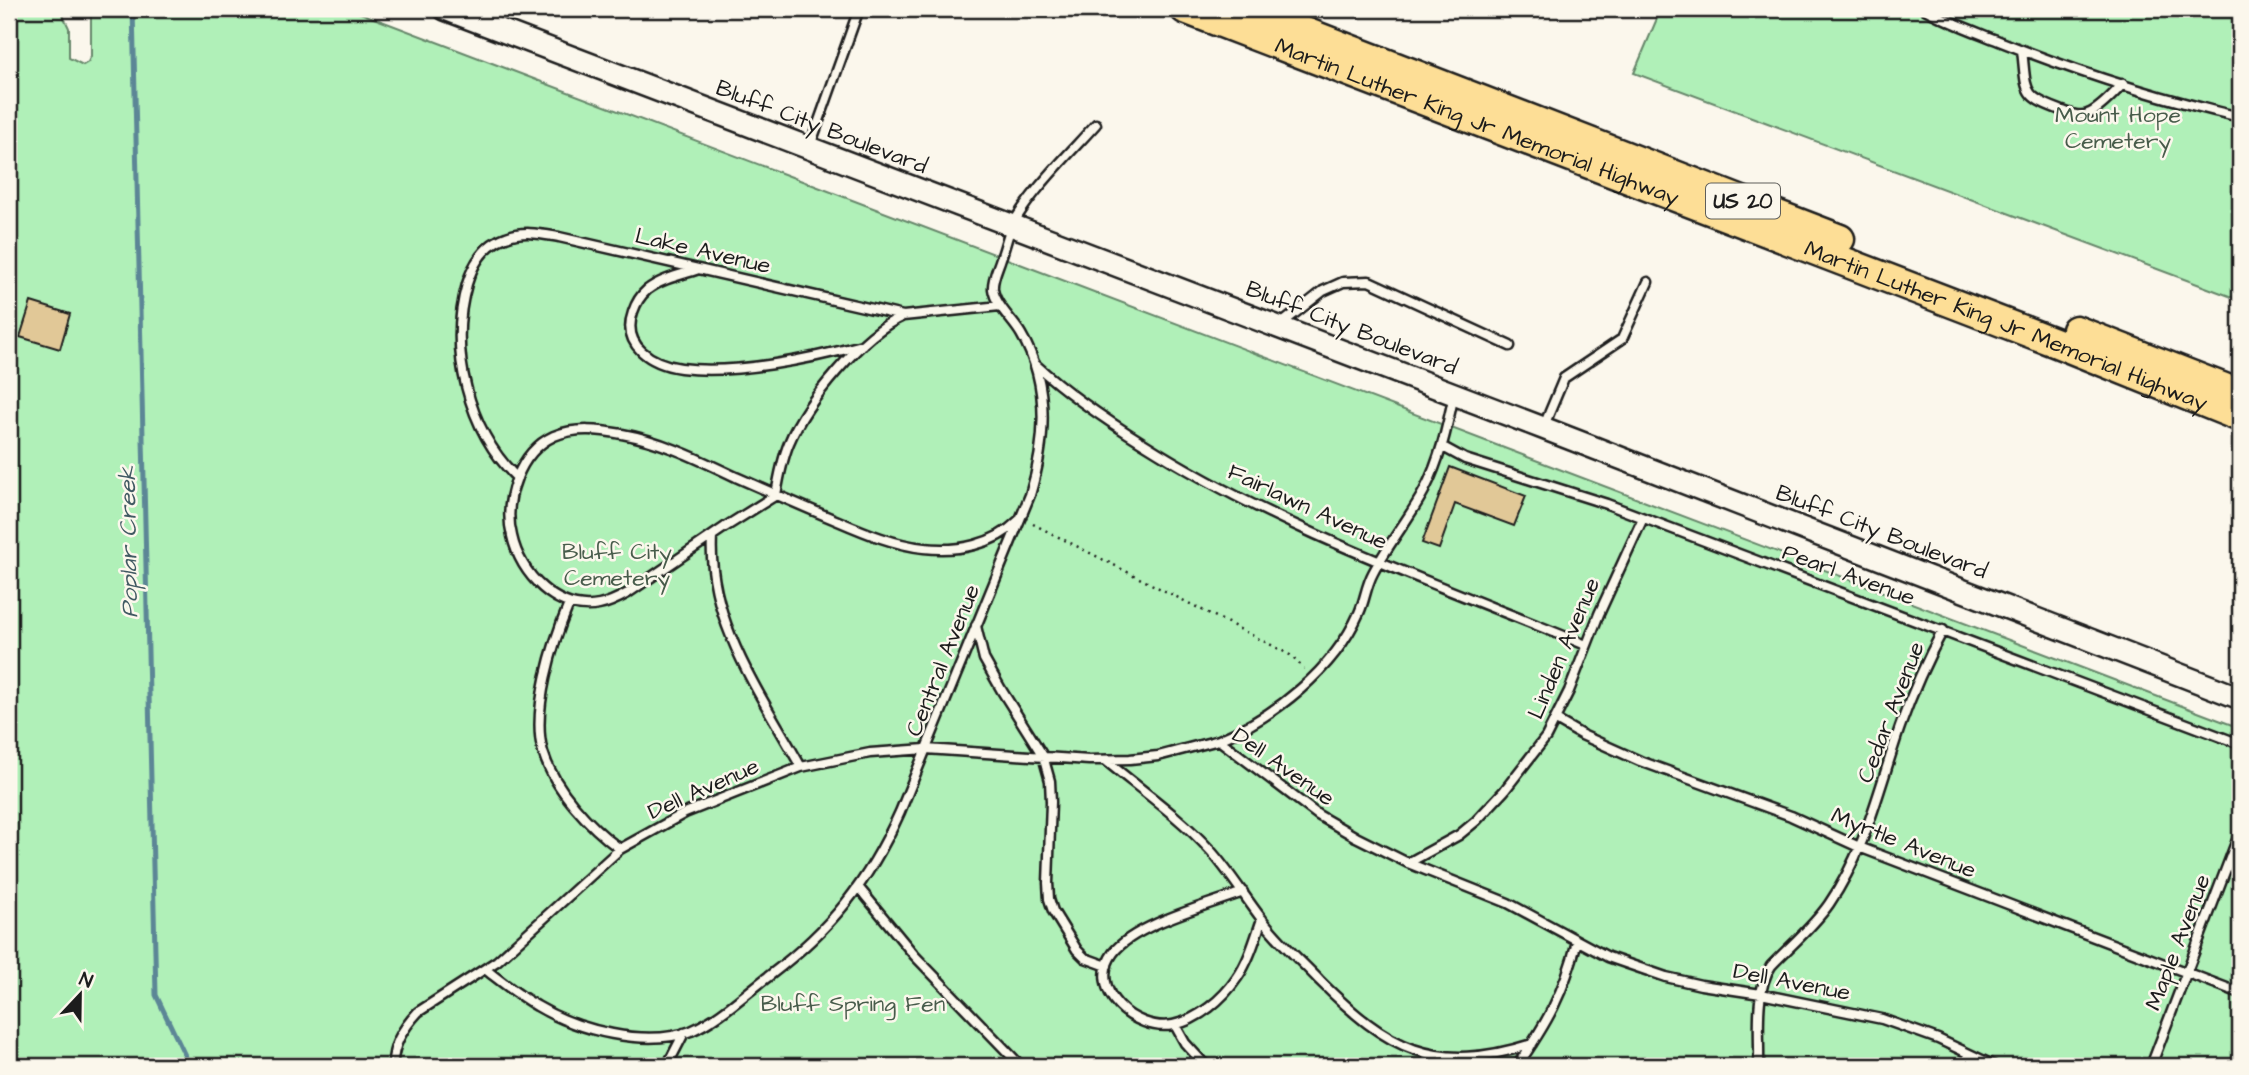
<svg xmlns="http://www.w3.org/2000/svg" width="2249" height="1075" viewBox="0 0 2249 1075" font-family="'Architects Daughter',sans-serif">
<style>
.green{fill:#b0f0b8;stroke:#66866a;stroke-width:2}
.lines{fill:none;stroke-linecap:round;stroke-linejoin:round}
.stream{stroke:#5c8696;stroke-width:5}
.building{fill:#e1c897;stroke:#1c1c1c;stroke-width:2}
.lane-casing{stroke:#1c1c1c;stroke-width:13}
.secondary-casing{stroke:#1c1c1c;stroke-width:26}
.highway-casing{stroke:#1c1c1c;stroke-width:33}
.path{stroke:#1c1c1c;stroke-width:2.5;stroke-dasharray:2 5;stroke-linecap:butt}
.lane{stroke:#fbf7ec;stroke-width:8}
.secondary{stroke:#fbf7ec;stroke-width:21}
.highway{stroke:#fdde96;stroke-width:28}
.labels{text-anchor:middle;stroke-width:5;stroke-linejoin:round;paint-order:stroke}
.shield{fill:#fbf7ec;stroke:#5f5e5a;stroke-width:2}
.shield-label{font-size:21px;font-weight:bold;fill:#1c1c1c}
.park-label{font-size:23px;fill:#485c4b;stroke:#fbf7ec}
.street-label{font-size:23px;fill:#1c1c1c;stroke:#fbf7ec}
.water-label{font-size:24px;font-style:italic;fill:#415a63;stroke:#fbf7ec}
</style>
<rect width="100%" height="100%" fill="#fbf7ec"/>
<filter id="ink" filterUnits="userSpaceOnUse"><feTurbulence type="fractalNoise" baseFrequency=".0143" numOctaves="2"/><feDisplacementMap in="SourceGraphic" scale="14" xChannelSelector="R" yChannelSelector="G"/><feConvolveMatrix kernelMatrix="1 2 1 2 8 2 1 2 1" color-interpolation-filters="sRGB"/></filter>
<g filter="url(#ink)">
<!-- green -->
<path class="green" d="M9 9H60L69 28V58L83 65 88 62 91 56V9H350L2240 728V1066H9Z
M1661 9H2240V300L1634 73Z"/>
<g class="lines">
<!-- stream -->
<path class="stream" d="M133 9 156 995 190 1066"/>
</g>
<!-- building -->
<path class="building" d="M31 302 70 314 60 349 20 337Z
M1450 467 1526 496 1514 526 1455 504 1439 549 1422 543Z"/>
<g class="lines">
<defs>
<path id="lane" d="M1925 9C1948 22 1974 31 1999 41 2077 72 2158 98 2240 117
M2022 50C2027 92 2021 96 2063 111 2072 114 2081 118 2090 113 2102 107 2113 94 2123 84
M810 146 859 9
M696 270C680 275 661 279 647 290 640 296 636 303 633 312 621 346 652 364 681 368 733 375 811 359 862 345
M1000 306 903 316C862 334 806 402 789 443 782 460 779 477 776 495L725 527 628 593C619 598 609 603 599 605 557 613 520 574 512 536 503 501 519 452 554 436 576 427 600 430 622 434 662 441 700 460 736 477 770 492 804 507 838 521 866 533 895 545 924 548 957 552 994 545 1018 521
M1280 325 1323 291 1343 282 1369 281 1510 346
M1036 365C1069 395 1106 420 1143 443 1280 530 1437 584 1586 645
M1543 428 1564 378 1622 339 1648 282
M1443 447 1465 459 1607 504 2240 744
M517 478C468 430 448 350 467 284 473 264 485 244 506 237 524 230 541 234 559 237L903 316
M712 537C707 621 762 696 801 767
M569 604C553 642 531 711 543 752 554 789 590 827 620 849
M976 626 984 659 1002 691 1043 756 1050 781 1051 802 1048 883 1049 899 1053 911 1077 950 1085 958 1107 966
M1556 720 1582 735 1640 761 1791 816 1859 847 2240 993
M1219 740C1274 717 1334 670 1359 613 1365 600 1366 586 1373 573 1388 544 1409 519 1424 491 1440 460 1447 428 1454 394
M1105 760C1140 789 1180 817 1210 850 1229 871 1244 896 1261 918 1278 941 1300 960 1319 980 1388 1049 1434 1075 1532 1044
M1408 863 1459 835 1476 821 1504 791 1546 737 1569 691 1599 614 1643 518
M859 888 915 956 1021 1066
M1243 892C1209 905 1135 924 1113 953 1086 990 1135 1032 1173 1025 1198 1020 1223 999 1237 978 1249 961 1255 939 1262 919
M485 969C502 982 519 996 537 1006 577 1030 646 1048 691 1031 719 1019 745 994 769 976 831 929 868 883 900 812L1030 495C1046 442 1050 383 1021 334 1013 320 995 305 993 289 992 279 998 268 1001 258 1005 248 1007 237 1011 228 1027 195 1071 152 1096 124
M1175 1025 1185 1043 1206 1066
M393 1066C392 1045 404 1027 418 1012L497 961 620 849 685 813 801 767 870 753 926 749 1089 760 1130 759 1158 756 1219 740 1318 815 1356 837 1408 863 1508 903 1608 957 1666 977 1701 985 1761 994 1882 1019 1938 1039 1995 1066
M667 1066 684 1033
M1517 1066C1547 1023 1564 993 1577 941
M1759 1066C1760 1036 1754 991 1771 966 1790 946 1813 927 1829 904 1866 850 1879 788 1900 727 1912 693 1926 661 1943 630
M1965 1066 1969 1054
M2151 1066 2240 832"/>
<path id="secondary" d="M445 9 1543 428 2240 698"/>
<g id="highway">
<path id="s1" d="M1185 9 2054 342 2240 417"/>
<path d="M1246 9 1840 239"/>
<path d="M2076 330 2240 394"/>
</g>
</defs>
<!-- lane casing -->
<use href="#lane" class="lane-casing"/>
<!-- secondary casing -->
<use href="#secondary" class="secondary-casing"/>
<!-- highway casing -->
<use href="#highway" class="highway-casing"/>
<!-- path -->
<path class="path" d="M1033 524 1281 650 1290 655 1304 669"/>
<!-- lane -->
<use href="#lane" class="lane"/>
<!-- secondary -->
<use href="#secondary" class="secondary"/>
<!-- highway -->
<use href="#highway" class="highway"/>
</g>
</g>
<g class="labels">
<!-- shield labels -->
<rect class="shield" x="1706" y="183.5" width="74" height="35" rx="5"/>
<g class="shield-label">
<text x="1743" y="208">US 20</text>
</g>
<!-- park labels -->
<g class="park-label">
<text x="2118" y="122">Mount Hope<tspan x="2118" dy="26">Cemetery</tspan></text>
<text x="617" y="559">Bluff City<tspan x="617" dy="26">Cemetery</tspan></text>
<text x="853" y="1011">Bluff Spring Fen</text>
</g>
<!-- street labels -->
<g class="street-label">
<text dy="8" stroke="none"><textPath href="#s1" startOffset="313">Martin Luther King Jr Memorial Highway</textPath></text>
<text transform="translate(822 126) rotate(21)" y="8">Bluff City Boulevard</text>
<text transform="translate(703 250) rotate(13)" y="8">Lake Avenue</text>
<text dy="8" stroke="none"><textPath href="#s1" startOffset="880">Martin Luther King Jr Memorial Highway</textPath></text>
<text transform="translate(1352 327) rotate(21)" y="8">Bluff City Boulevard</text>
<text transform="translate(1308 506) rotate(25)" y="8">Fairlawn Avenue</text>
<text transform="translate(1882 531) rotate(21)" y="8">Bluff City Boulevard</text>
<text transform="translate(1849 574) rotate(20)" y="8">Pearl Avenue</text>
<text transform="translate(1563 648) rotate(-67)" y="8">Linden Avenue</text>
<text transform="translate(942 660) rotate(-68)" y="8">Central Avenue</text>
<text transform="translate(1890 712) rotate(-69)" y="8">Cedar Avenue</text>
<text transform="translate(1284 766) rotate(35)" y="8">Dell Avenue</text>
<text transform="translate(703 788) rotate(-24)" y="8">Dell Avenue</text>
<text transform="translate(1904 842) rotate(22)" y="8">Myrtle Avenue</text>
<text transform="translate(2177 942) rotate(-69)" y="8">Maple Avenue</text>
<text transform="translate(1792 981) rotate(11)" y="8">Dell Avenue</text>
</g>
<!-- water labels -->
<g class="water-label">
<text transform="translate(128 542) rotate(-91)" y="8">Poplar Creek</text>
</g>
</g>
<!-- margin -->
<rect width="2249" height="1075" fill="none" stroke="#fbf7ec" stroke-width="35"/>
<rect x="18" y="18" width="2214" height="1040" fill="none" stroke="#1c1c1c" stroke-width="2.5" filter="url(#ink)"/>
<!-- north arrow -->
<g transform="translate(80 995) rotate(22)" stroke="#fbf7ec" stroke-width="5" paint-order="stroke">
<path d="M0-5L12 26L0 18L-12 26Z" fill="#1c1c1c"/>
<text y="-10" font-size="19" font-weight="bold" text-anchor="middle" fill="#1c1c1c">N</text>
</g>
</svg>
